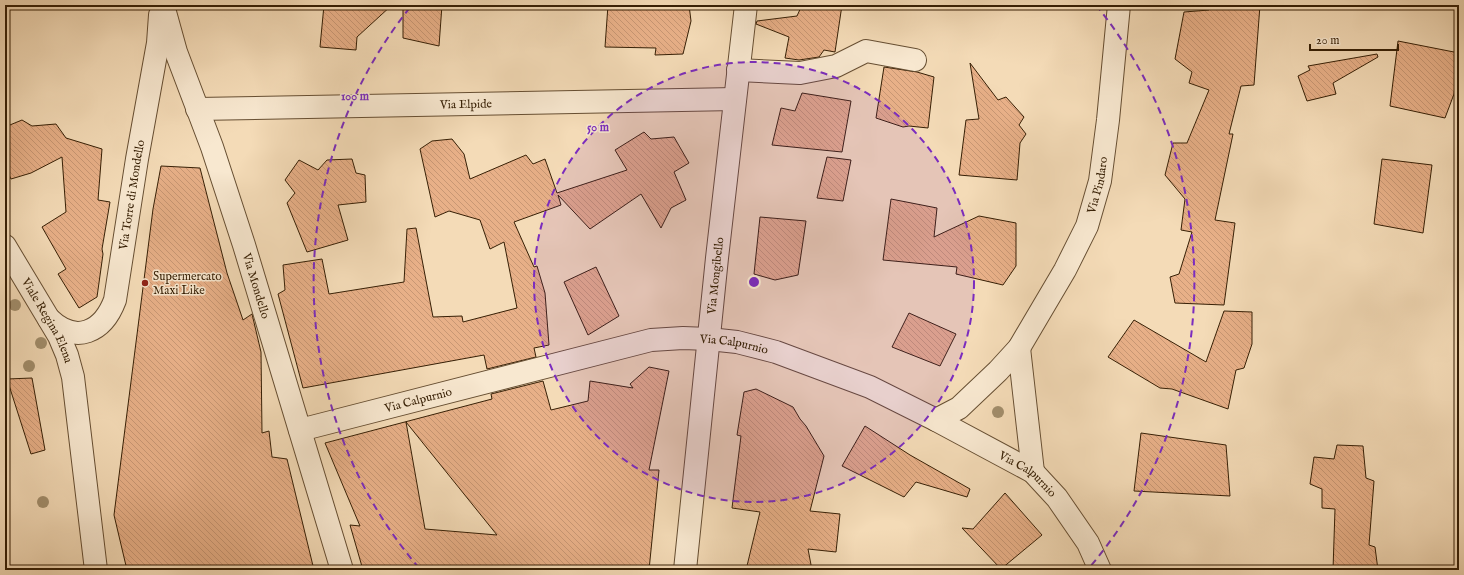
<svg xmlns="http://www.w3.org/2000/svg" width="1464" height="575" viewBox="0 0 1464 575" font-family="'IM FELL English',serif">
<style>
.building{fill:url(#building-back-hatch);stroke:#361f05;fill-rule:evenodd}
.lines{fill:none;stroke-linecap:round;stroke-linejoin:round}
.minor-casing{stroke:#664e32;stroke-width:24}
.minor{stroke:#f8e8d0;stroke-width:22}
.tree{fill:#a28e6c}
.ring{fill:none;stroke:#7b2cbf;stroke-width:2;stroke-dasharray:7 5}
.poi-dot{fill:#8f2418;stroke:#f8e8d0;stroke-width:1.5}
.labels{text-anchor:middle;stroke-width:3;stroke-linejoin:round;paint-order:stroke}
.street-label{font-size:12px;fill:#361f05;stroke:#f8e8d0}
.poi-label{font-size:12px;fill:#361f05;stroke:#f8e8d0;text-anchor:start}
.centre{fill:#7b2cbf;stroke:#f8e8d0;stroke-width:2}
.ring-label{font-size:12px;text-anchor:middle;font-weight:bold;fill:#7b2cbf;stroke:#f8e8d0;stroke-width:3;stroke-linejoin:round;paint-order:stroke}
</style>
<defs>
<pattern id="building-back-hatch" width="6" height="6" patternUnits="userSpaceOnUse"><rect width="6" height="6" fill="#e8b088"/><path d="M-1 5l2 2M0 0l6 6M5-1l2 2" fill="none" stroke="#c89774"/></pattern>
</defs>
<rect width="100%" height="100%" fill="#f4dbb7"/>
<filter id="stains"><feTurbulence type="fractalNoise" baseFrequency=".005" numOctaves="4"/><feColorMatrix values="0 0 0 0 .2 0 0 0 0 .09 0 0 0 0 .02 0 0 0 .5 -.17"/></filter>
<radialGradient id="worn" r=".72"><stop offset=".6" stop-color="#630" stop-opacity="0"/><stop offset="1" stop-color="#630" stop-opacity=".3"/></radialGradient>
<!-- building -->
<path class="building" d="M324 5H392L357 37 356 50 320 47Z
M403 5H442L439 46 403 38Z
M608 5H689L691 21 683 54 655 55 656 48 605 47Z
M802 5H842L835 52 824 50 819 57 799 60 785 58 789 37 756 24 757 21 797 16Z
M1208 5H1260L1254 85 1241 86 1229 134H1233L1215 220 1235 223 1224 305 1175 303 1170 277 1179 274 1192 232 1181 230 1185 199 1165 175 1173 143H1187L1209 90 1189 83 1192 72 1175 59 1184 12 1209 10Z
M1398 41 1459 53 1454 94 1445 118 1390 106Z
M1377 54 1378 57 1333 83 1336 94 1307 101 1298 76 1310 70 1308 66Z
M970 63 998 100 1006 97 1024 117 1019 125 1026 134 1020 143 1017 180 959 175 966 120 979 119Z
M884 67 917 72 934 77 928 128 909 126 903 127 876 118Z
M802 93 851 101 842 152 772 145 781 108 795 111Z
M22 120 32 126 56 124 66 138 102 149 98 200 110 202 102 249 103 254 97 297 79 308 58 274 66 269 42 227 66 212 62 157 31 173 11 179 5 167V127Z
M644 132 651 139 674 137 689 163 674 172 686 200 671 208 661 228 641 194 590 229 558 195 561 205 514 222 534 267 537 266 545 293 549 345 534 348 536 357 487 369 484 355 303 388 278 294 285 290 283 265 322 259 329 294 404 282 407 229 416 228 433 317 462 316 463 322 517 308 504 242 490 249 480 220 449 211 435 217 420 149 432 141 452 139 464 154 470 179 526 155 533 164 545 159 557 193 627 170 615 150Z
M827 157 851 160 843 201 817 198Z
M352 159 356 173 365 175 366 202 338 205 348 240 307 252 287 203 295 193 285 180 299 160 318 170 327 160Z
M1382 159 1432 165 1423 233 1374 224Z
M161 166 200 168 227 273 243 320 252 314 261 352 262 433 269 431 272 457 287 459 314 570H127L114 515 153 209Z
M891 199 937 208 934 237 979 216 1016 223V266L1003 285 956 274 957 267 883 260Z
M760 217 806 221 798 275 775 280 754 274Z
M596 267 619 316 588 335 564 282Z
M1224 311 1252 312V344L1244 368 1236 370 1228 409 1172 389 1160 388 1108 357 1134 320 1206 362Z
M909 313 956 334 940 366 892 347Z
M649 367 669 371 649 470H659L649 570H363L350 525 360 526 325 443 492 399 491 394 543 381 551 410 588 401 590 381 633 388 630 384ZM406 422 497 535 425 529Z
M32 378 45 450 31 454 7 379Z
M756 389 793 407 800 419 806 426 824 456 810 511 840 514 836 552 808 549 812 570H746L760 512 732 508 741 436 737 435 744 392Z
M865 426 910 455 970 489 967 497 916 482 904 497 842 466Z
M1141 433 1226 445 1230 496 1134 491Z
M1337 445 1363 446 1366 478 1374 481 1369 545 1375 547 1378 570H1333L1335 509 1322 508V489L1310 484 1314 457 1334 459Z
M1005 493 1042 535 1001 569 962 528 973 529Z"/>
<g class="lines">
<defs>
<g id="minor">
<path id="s1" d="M163 5 176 52 212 147 244 245 342 570"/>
<path d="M738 70 800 73 836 66 866 51 915 60"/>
<path id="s2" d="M197 109 735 99"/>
<path id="s3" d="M5 246 59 336 67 355 73 377 96 570"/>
<path id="s4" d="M49 319C76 345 103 332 115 300L137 159 158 43 160 15"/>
<path d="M1019 348 1033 472"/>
<path id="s5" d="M936 420 959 408 998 371 1019 348 1065 270 1087 226 1100 181 1108 120 1119 5"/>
<path id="s6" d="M300 430 651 340 683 338 709 339 737 342 776 352 870 387 936 420 1033 472 1057 498 1088 543 1100 570"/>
<path id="s7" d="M685 570 717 258 746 5"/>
</g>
</defs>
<!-- minor casing -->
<use href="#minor" class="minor-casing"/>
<!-- minor -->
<use href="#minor" class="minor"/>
</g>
<!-- trees -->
<g class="tree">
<circle cx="15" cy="305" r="6"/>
<circle cx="41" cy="343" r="6"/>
<circle cx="29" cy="366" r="6"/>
<circle cx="998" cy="412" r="6"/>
<circle cx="43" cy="502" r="6"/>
</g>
<!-- distance rings -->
<circle cx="754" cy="282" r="220" fill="#7b2cbf" fill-opacity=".12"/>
<g class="ring">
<circle cx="754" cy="282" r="220"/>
<path d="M419 568A440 440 0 0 1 412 5M1096 5A440 440 0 0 1 1089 568"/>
</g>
<!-- markers -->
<circle class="poi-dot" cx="145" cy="283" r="4"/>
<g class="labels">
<!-- street labels -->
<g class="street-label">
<text dy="4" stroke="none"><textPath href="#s2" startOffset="269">Via Elpide</textPath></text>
<text dy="4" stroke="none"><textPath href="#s5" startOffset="293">Via Pindaro</textPath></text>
<text dy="4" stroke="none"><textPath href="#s4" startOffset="192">Via Torre di Mondello</textPath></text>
<text dy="4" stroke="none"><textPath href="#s7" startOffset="296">Via Mongibello</textPath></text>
<text dy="4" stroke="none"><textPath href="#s1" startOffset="296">Via Mondello</textPath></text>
<text dy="4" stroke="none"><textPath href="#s3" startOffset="86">Viale Regina Elena</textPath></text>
<text dy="4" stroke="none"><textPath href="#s6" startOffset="446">Via Calpurnio</textPath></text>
<text dy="4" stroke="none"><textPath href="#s6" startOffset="122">Via Calpurnio</textPath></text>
<text dy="4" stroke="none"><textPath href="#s6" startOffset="770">Via Calpurnio</textPath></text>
</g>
<!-- poi labels -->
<g class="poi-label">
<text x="153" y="280">Supermercato<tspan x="153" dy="14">Maxi Like</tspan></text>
</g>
</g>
<circle cx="754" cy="282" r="6" class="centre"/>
<g class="ring-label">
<text x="355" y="100">100 m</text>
<text x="598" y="131">50 m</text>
</g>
<!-- margin -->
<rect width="1464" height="575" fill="none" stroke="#f4dbb7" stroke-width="20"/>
<rect x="6" y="6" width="1452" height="563" fill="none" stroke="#361f05" stroke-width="2"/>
<rect x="10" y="10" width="1444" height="555" fill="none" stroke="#361f05"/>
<!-- scale -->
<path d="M1310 44v6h88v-6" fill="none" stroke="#361f05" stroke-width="2"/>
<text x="1316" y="44" font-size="12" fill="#361f05" stroke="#f8e8d0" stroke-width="3" paint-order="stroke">20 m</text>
<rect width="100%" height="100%" filter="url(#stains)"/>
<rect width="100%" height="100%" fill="url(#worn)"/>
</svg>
